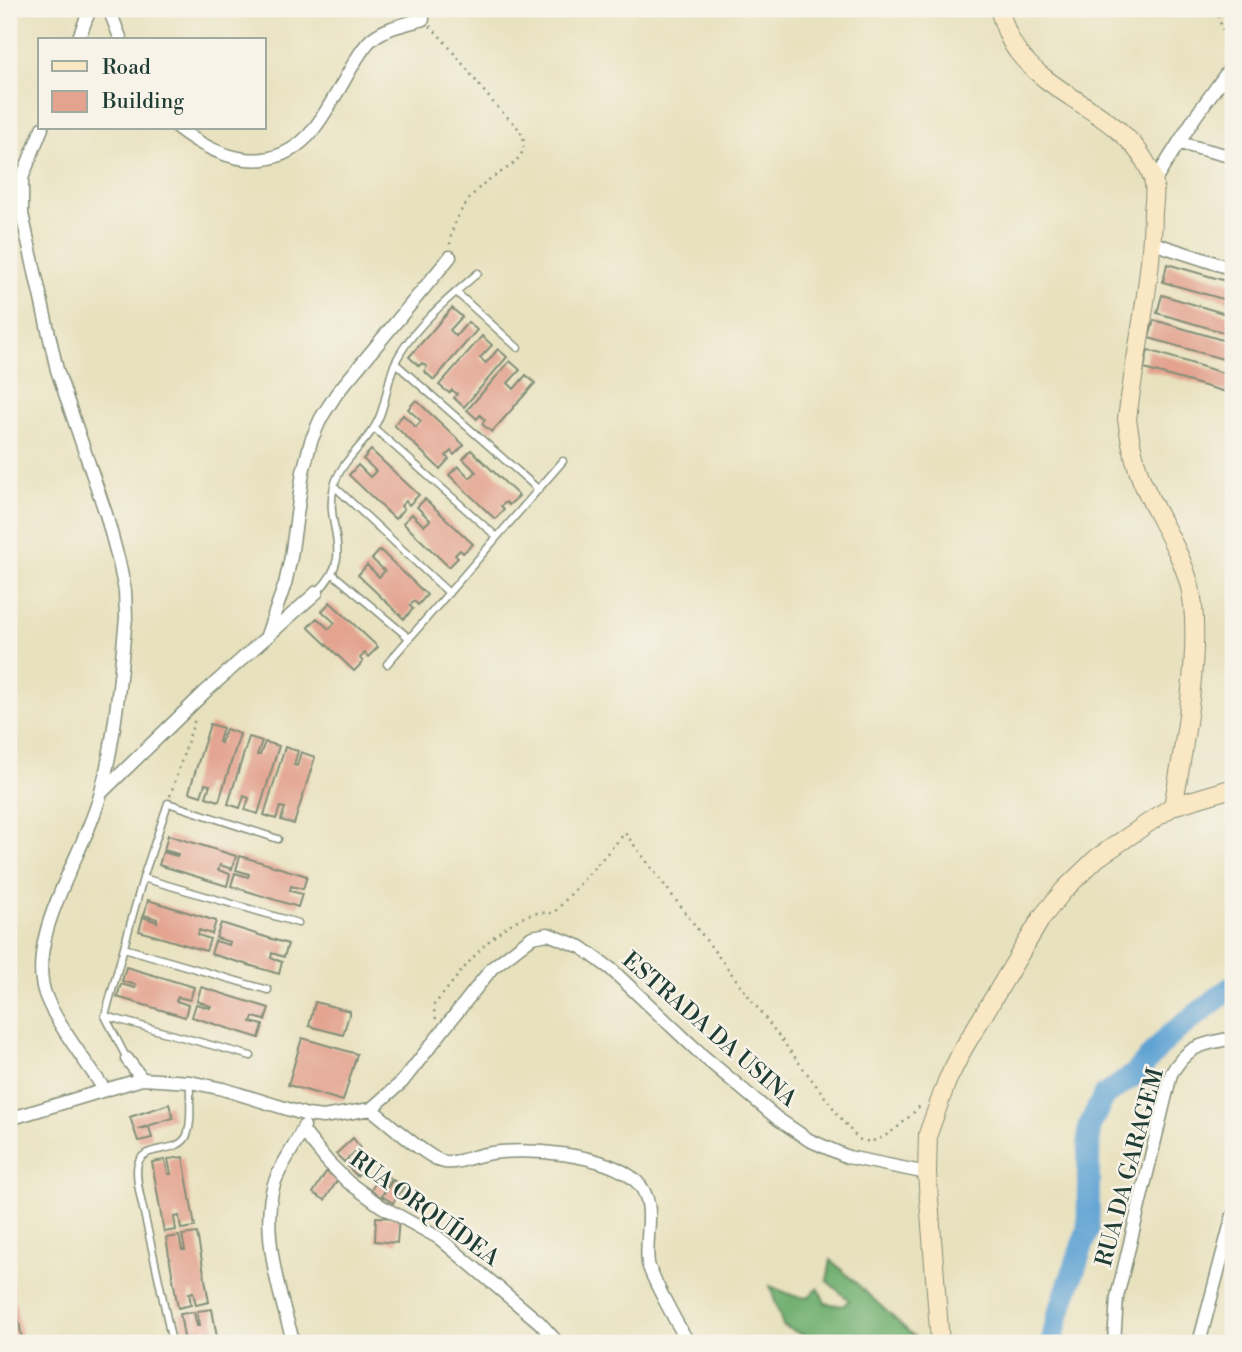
<svg xmlns="http://www.w3.org/2000/svg" width="1242" height="1352" viewBox="0 0 1242 1352" font-family="'Libre Bodoni',serif">
<style>
.forest{fill:#72b071;stroke:#487652;stroke-width:2}
.lines{fill:none;stroke-linecap:round;stroke-linejoin:round}
.river{stroke:#5ea3d3;stroke-width:23}
.building{fill:#e3a38f}
.lane-casing{stroke:#848f79;stroke-width:9}
.street-casing{stroke:#848f79;stroke-width:15}
.secondary-casing{stroke:#848f79;stroke-width:20}
.path{stroke:#848f79;stroke-width:2.5;stroke-dasharray:2 5;stroke-linecap:butt}
.lane{stroke:#fff;stroke-width:6}
.street{stroke:#fff;stroke-width:12}
.secondary{stroke:#fae7c3;stroke-width:18}
.labels{text-anchor:middle;stroke-width:5;stroke-linejoin:round;paint-order:stroke}
.street-label{font-size:23px;fill:#1f3d34;stroke:#f7f3e8}
</style>
<rect width="100%" height="100%" fill="#f7f3e8"/>
<filter id="ink" filterUnits="userSpaceOnUse"><feTurbulence type="fractalNoise" baseFrequency=".0143" numOctaves="2"/><feDisplacementMap in="SourceGraphic" scale="14" xChannelSelector="R" yChannelSelector="G"/><feConvolveMatrix kernelMatrix="1 2 1 2 8 2 1 2 1" color-interpolation-filters="sRGB"/></filter>
<filter id="wash" filterUnits="userSpaceOnUse"><feTurbulence type="fractalNoise" baseFrequency=".00686" numOctaves="4" result="noise"/><feDisplacementMap in="SourceGraphic" scale="28" xChannelSelector="R" yChannelSelector="G"/><feGaussianBlur stdDeviation="1.57" result="paint"/><feColorMatrix in="noise" values="0 0 0 0 0 0 0 0 0 0 0 0 0 0 0 0 0 1.4 0 .05"/><feComposite in="paint" operator="in"/></filter>
<g filter="url(#wash)">
<rect width="100%" height="100%" fill="#e8e1be"/>
<!-- forest -->
<path class="forest" d="M831 1260 921 1343H816L806 1336 783 1326 770 1286 794 1296 808 1298 818 1287 825 1303 843 1306 849 1300 827 1281Z"/>
<g class="lines">
<!-- river -->
<path class="river" d="M1052 1343 1057 1319 1088 1229 1089 1127 1104 1096 1134 1075 1169 1036 1233 986"/>
</g>
<g id="blocks">
<!-- building -->
<path class="building" d="M1167 264 1233 283V302L1163 282Z
M1162 295 1233 316V335L1157 313Z
M452 308 462 317 450 330 456 336 468 322 477 330 434 380 424 371 427 367 422 363 419 366 409 357Z
M1154 320 1233 343V362L1149 338Z
M482 336 492 345 480 358 486 363 498 349 507 357 464 407 454 398 457 394 452 390 449 393 439 385Z
M1148 350 1233 376V394L1144 369Z
M510 361 520 370 508 383 514 389 526 375 535 383 492 432 482 424 485 420 480 415 477 419 467 410Z
M416 400 464 445 454 455 451 451 446 456 449 459 440 469 394 425 403 415 416 427 421 421 408 409Z
M371 450 419 495 409 505 406 501 401 506 404 509 395 519 349 475 358 465 370 477 376 471 363 459Z
M471 450 519 496 509 505 506 502 501 506 504 510 495 519 449 475 458 466 470 478 476 472 463 459Z
M425 499 473 544 463 553 460 550 455 555 458 558 449 567 403 523 412 514 424 526 430 520 417 507Z
M380 550 427 595 418 605 414 601 410 606 413 609 404 619 358 575 367 565 379 577 385 571 372 559Z
M330 602 378 647 368 657 365 653 360 658 363 662 354 671 308 627 317 618 329 629 335 623 322 611Z
M210 724 223 728 219 742 221 743 226 729 240 734 219 801 206 797 210 785 205 784 201 796 189 792Z
M249 737 262 741 257 755H260L265 742 279 746 258 814 245 810 249 798 244 796 240 808 228 804Z
M285 747 298 751 294 765 297 766 301 752 315 757 294 824 281 820 285 808 280 807 276 819 264 815Z
M168 835 236 856 232 869 220 865 218 870 230 874 227 886 159 865 163 852 177 856 178 854 164 850Z
M240 856 307 876 303 889 291 886 290 891 302 894 298 907 231 886 235 873 248 877 249 874 236 870Z
M148 900 216 921 212 934 199 930 198 935 210 939 206 951 139 931 143 917 157 922V919L144 915Z
M221 923 288 944 284 957 272 953 271 958 282 962 279 974 211 954 215 941 229 945 230 942 216 938Z
M126 967 194 987 190 1000 178 997 176 1001 188 1005 185 1017 117 997 121 984 135 988 136 985 122 981Z
M201 987 269 1008 265 1020 253 1017 251 1022 263 1025 259 1038 192 1017 196 1004 210 1008 211 1006 197 1001Z
M315 1002 350 1011 343 1035 309 1026Z
M302 1038 357 1054 343 1101 288 1085Z
M169 1104 173 1118 138 1129 149 1127 152 1138 138 1141 130 1117Z
M353 1138 360 1147 344 1162 336 1154Z
M360 1155 369 1164 357 1176 348 1167Z
M183 1157 195 1227 181 1229 179 1216 174 1217 176 1230 164 1232 152 1162 165 1160 168 1174H171L168 1159Z
M326 1172 338 1179 325 1200 313 1193Z
M382 1173 392 1179 381 1197 371 1190Z
M393 1180 404 1187 393 1203 382 1196Z
M376 1217 399 1218 397 1243 375 1241Z
M197 1233 209 1302 196 1305 193 1292 189 1293 191 1305 178 1308 166 1238 179 1236 182 1250H185L182 1235Z
M10 1271 22 1339 9 1341V1272Z
M212 1309 218 1343H185L180 1314 194 1312 197 1326H199L197 1311Z"/>
</g>
</g>
<g filter="url(#ink)">
<use href="#blocks" fill-opacity="0" stroke="#848f79" stroke-width="2"/>
<g class="lines">
<defs>
<path id="lane" d="M456 292 518 348
M395 363 538 489
M374 428 497 537
M334 486 449 593
M333 574 409 638
M317 592C358 553 323 529 334 486 340 463 361 448 373 429 386 410 386 384 395 363 411 329 450 297 478 273
M387 664 563 461
M143 878 298 923
M124 948 268 990
M105 1016 251 1056
M127 1059 105 1016 143 878 168 803 278 839
M172 1343C164 1303 155 1262 146 1222 143 1207 134 1177 138 1163 145 1143 179 1155 187 1135 193 1120 189 1098 190 1082"/>
<path id="street" d="M109 9 121 40
M78 40 90 9
M42 128 22 178V214L57 370 106 514 119 562 125 591 126 618C120 675 116 736 101 792 87 850 25 934 45 994 55 1022 87 1063 104 1089
M178 128C217 158 268 177 308 136 320 123 329 106 338 91 347 77 360 48 373 38 387 27 407 24 423 19
M1179 143 1233 157
M1154 182 1195 117 1233 64
M1153 243 1233 269
M266 638 285 584 291 557 303 472 311 441 321 418 337 393 450 257
M101 793 204 693 317 592
M127 1059 142 1079 190 1082 223 1089 307 1115 323 1117 371 1109
M371 1109 402 1082 492 968 532 937 548 934 581 947 611 969 703 1056 778 1119 809 1140 848 1157 927 1173
M371 1109C387 1121 429 1160 445 1162 458 1164 473 1156 486 1154 525 1147 606 1153 636 1181 659 1203 644 1235 648 1263 649 1272 683 1337 690 1343
M9 1119 142 1079
M302 1130 328 1162 348 1182 381 1206 439 1238 539 1322 558 1343
M294 1343C280 1298 260 1229 274 1184 281 1163 296 1146 304 1126
M1114 1343 1117 1297 1171 1074C1189 1044 1201 1045 1233 1038
M1199 1343 1233 1215"/>
<path id="secondary" d="M999 9C1004 24 1008 39 1018 52 1055 101 1133 117 1153 179 1156 189 1154 202 1153 211 1152 281 1136 350 1127 419 1130 440 1134 461 1142 481 1156 515 1179 547 1189 583 1204 637 1184 749 1173 806
M940 1343 927 1173 928 1134 947 1081 963 1049 1042 917 1064 890 1097 858 1173 806 1233 788"/>
</defs>
<!-- lane casing -->
<use href="#lane" class="lane-casing"/>
<!-- street casing -->
<use href="#street" class="street-casing"/>
<!-- secondary casing -->
<use href="#secondary" class="secondary-casing"/>
<!-- path -->
<path class="path" d="M1216 9 1229 51
M430 26C453 49 471 76 492 101 500 111 513 121 521 132 521 134 524 141 524 142 525 165 494 173 481 186 465 202 450 224 450 246
M170 796 195 719
M436 1019 433 1006C460 975 490 927 532 914 538 912 547 913 554 913L625 833 847 1126C850 1129 855 1136 859 1139 879 1150 909 1117 922 1104"/>
<!-- lane -->
<use href="#lane" class="lane"/>
<!-- street -->
<use href="#street" class="street"/>
<!-- secondary -->
<use href="#secondary" class="secondary"/>
</g>
</g>
<g class="labels">
<!-- street labels -->
<g class="street-label">
<text transform="translate(710 1029) rotate(41)" y="8">ESTRADA DA USINA</text>
<text transform="translate(1129 1167) rotate(-75)" y="8">RUA DA GARAGEM</text>
<text transform="translate(425 1208) rotate(36)" y="8">RUA ORQUÍDEA</text>
</g>
</g>
<!-- margin -->
<rect width="1242" height="1352" fill="none" stroke="#f7f3e8" stroke-width="35"/>
<!-- legend -->
<rect x="38" y="38" width="228" height="91" fill="#f7f3e8" stroke="#a1aaa0" stroke-width="2"/>
<rect x="52" y="61" width="35" height="10" fill="#fae7c3" stroke="#a1aaa0" stroke-width="2"/>
<text x="102" y="74" font-size="21" fill="#1f3d34">Road</text>
<rect x="52" y="91" width="35" height="21" fill="#e3a38f" stroke="#a1aaa0" stroke-width="2"/>
<text x="102" y="108" font-size="21" fill="#1f3d34">Building</text>
</svg>
